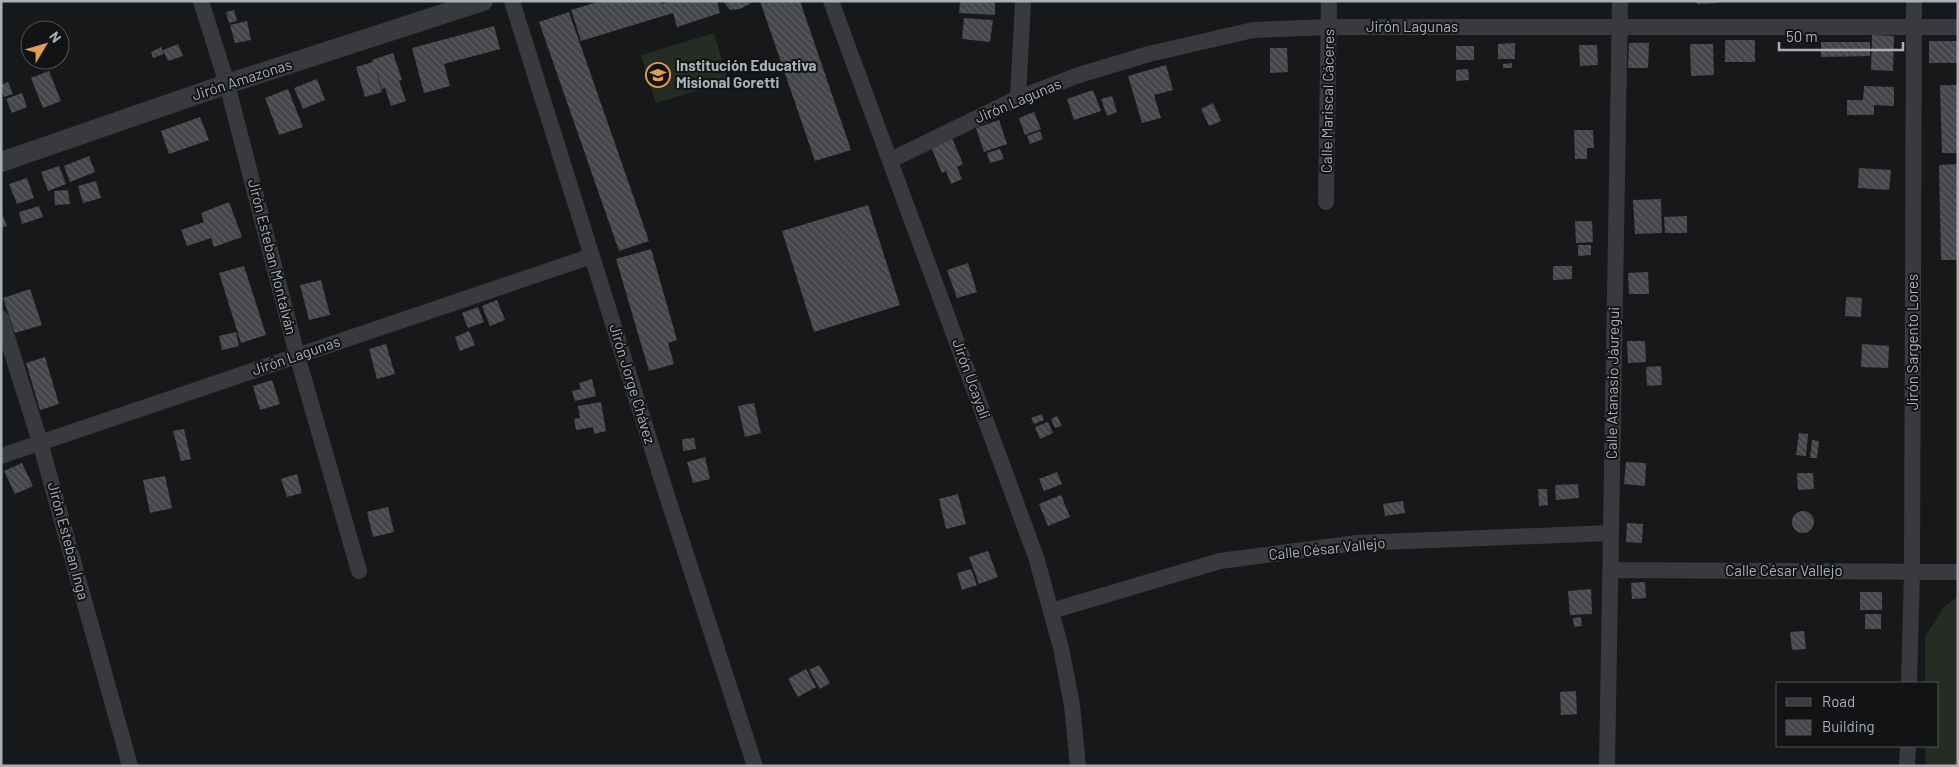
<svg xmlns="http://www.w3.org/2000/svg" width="1959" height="767" viewBox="0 0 1959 767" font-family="Barlow,sans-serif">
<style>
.pitch{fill:#242c24}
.building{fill:url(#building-back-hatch)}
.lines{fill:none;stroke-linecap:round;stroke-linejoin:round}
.minor{stroke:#393a3e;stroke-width:16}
.tertiary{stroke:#393a3e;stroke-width:20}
.labels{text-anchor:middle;stroke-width:4;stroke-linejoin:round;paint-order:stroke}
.street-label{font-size:15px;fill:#abb0b8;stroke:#121314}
.poi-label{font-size:15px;font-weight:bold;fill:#abb0b8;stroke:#121314;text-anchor:start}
</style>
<defs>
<pattern id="building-back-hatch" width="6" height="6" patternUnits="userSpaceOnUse" patternTransform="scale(1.25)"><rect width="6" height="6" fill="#454649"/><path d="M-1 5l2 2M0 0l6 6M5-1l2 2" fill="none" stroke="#5d5e61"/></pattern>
</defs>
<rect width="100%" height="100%" fill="#171819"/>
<!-- pitch -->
<path class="pitch" d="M714 33 728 81 656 103 641 55Z
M1958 596V766H1926L1925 746H1938V683H1925V637L1943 608Z"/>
<!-- building -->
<path class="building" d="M601 1H660L662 4 672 1H717L720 13 677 27 673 13 581 41 571 10Z
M723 1H755L740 9 730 10Z
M760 1H800L851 150 815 161Z
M960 1H995V15L959 13Z
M1697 1H1719V3L1697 4Z
M234 10 237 21 229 23 226 12Z
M569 12 649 241 619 251 539 22Z
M964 18 993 20 990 42 962 39Z
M247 21 251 40 235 43 230 25Z
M494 26 500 49 444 64 450 86 424 93 412 48Z
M1872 35 1894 36 1893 71 1871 70Z
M1725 40H1755V62H1725Z
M1929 41H1958V63H1929Z
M1821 42H1870V56L1821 57Z
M1515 43V59H1498V44Z
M1629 43H1649L1648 68H1628Z
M178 44 183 56 168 61 163 50Z
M1690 44H1713L1714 75 1691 76Z
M1579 45H1597L1598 65 1580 66Z
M1456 46H1474V60H1456Z
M161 47 164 54 153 58 151 52Z
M1270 48H1287L1288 72 1270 73Z
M393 53 402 80 399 81 406 101 391 106 385 88 382 89 375 67 382 92 365 97 356 67 373 62 372 60Z
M1512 63V68H1503V64Z
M1166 65 1173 90 1154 95 1161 118 1142 123 1128 76Z
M1468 69 1469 80 1456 81V70Z
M49 71 61 101 43 108 31 78Z
M317 79 325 100 303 109 294 88Z
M8 82 13 94 4 97 1 85Z
M1940 85H1958V153H1942Z
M1864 86 1894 87V106L1874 105V115H1847V100H1863Z
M288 89 303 127 279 135 265 98Z
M1093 90 1101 111 1074 120 1067 99Z
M22 93 27 107 12 113 6 99Z
M1112 96 1117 112 1107 116 1101 99Z
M1213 103 1221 121 1209 126 1201 109Z
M1034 112 1041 129 1025 135 1019 118Z
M200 117 209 140 169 154 161 131Z
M999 120 1007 144 984 152 976 128Z
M1574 130H1593L1594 148H1587V159H1575Z
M1040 131 1043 139 1030 144 1027 136Z
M952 138 963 164 957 167 962 179 951 184 946 171 942 173 931 147Z
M1000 149 1004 159 990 163 987 153Z
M89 156 95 172 70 182 64 166Z
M1958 164V260H1941L1939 165Z
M59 166 66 184 48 191 41 172Z
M1859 168 1891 170 1889 190 1858 188Z
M27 178 34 198 17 204 9 184Z
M96 181 101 198 83 203 78 186Z
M68 190 70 204 55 205 54 191Z
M1661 199 1662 233 1635 234 1633 200Z
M229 202 242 237 214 247 211 238 187 246 181 230 204 222 201 213Z
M868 205 900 305 814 332 782 231Z
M39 206 43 217 22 224 19 212Z
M1 211 7 226 1 228Z
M1687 216V233H1665L1664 217Z
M1575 221H1592L1593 242 1576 243Z
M1578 245H1591V255L1578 256Z
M651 249 677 340 668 343 674 364 649 371 616 259Z
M968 263 977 292 957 298 947 270Z
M244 266 266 335 241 343 219 273Z
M1553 266H1572V279L1553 280Z
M1648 272 1649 294H1629L1628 273Z
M321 280 330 315 309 320 300 285Z
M30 289 42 325 15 333 3 298Z
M1846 297 1862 298 1861 317 1845 316Z
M497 300 505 320 490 326 482 306Z
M478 307 484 322 468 328 462 313Z
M469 331 475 345 460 351 455 337Z
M236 332 239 346 222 350 219 336Z
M1627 341H1645L1646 362 1628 363Z
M386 344 395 374 377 379 369 349Z
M1862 344 1889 346 1888 368 1861 367Z
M45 357 59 404 40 410 26 363Z
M1661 366 1662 385 1647 386 1646 367Z
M592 379 596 396 575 401 572 391 581 389 579 383Z
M272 380 280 404 260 410 253 386Z
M601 402 606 431 594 434 593 427 576 430 574 419 580 418 578 406Z
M754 403 761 433 745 437 738 406Z
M1042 414 1044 420 1034 424 1031 418Z
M1057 416 1062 426 1055 428 1051 419Z
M1048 422 1053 433 1040 439 1035 427Z
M184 429 191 459 181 461 173 431Z
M1799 433 1808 434 1806 456 1796 455Z
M694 438 696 449 683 451 682 439Z
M1812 440 1819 441 1817 458H1810Z
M705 457 710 479 693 483 687 462Z
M1626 462 1646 463 1645 486 1624 484Z
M22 463 33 486 15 494 4 471Z
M1057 472 1062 484 1044 491 1039 479Z
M1797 473H1813L1814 489 1798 490Z
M297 474 302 493 287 497 281 479Z
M165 476 172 508 150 513 143 480Z
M1578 484 1579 498 1556 500 1555 485Z
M1538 489H1547L1548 505 1539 506Z
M958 494 966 524 946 529 939 499Z
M1061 495 1070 517 1048 526 1039 504Z
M1403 501 1405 513 1385 516 1383 504Z
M388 507 394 532 373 537 367 512Z
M1792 522a11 11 0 1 1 22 0a11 11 0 1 1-22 0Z
M1627 523 1643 524 1642 543 1626 542Z
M988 551 998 577 979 584 969 557Z
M971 569 977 585 962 590 957 573Z
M1645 582 1646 598 1632 599 1631 583Z
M1591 589 1592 614 1570 615 1568 591Z
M1860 592H1882V610H1860Z
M1865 614H1881V629H1865Z
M1581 617 1582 626 1574 627 1573 618Z
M1804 631 1806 649 1792 650 1790 632Z
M819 665 830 683 820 689 809 670Z
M806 669 816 687 798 697 788 679Z
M1576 691 1577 714 1561 715 1560 692Z"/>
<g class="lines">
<!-- minor -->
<path class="minor" d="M201 1 227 84 297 355 359 571
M512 1 667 496 755 766
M831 1 1036 557 1061 648 1072 705 1078 766
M1018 98 1023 1
M891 160 1018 98 1079 75 1149 54 1253 30 1330 27H1958
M1326 202 1329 1
M1 318 40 442 130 766
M1 456 592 256
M1610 570 1958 572
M1051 611 1220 561 1357 543 1610 533
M1909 683 1912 572 1914 1
M1607 766 1620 1
M1907 766 1908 746"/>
<!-- tertiary -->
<path class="tertiary" d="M1 162 227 84 483 1"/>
</g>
<!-- icons -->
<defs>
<symbol id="school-ring" viewBox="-11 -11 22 22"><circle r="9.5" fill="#121314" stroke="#e0a049" stroke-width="1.5"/><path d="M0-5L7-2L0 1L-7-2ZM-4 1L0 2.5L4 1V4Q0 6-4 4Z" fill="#e0a049"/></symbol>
</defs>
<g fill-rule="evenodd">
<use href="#school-ring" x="644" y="61" width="28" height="28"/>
</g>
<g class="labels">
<!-- street labels -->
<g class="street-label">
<text x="1412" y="32">Jirón Lagunas</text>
<text transform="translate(242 80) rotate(-18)" y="5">Jirón Amazonas</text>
<text transform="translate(1018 101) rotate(-23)" y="5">Jirón Lagunas</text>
<text transform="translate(1328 101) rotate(-89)" y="5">Calle Mariscal Cáceres</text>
<text transform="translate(272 257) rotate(76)" y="5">Jirón Esteban Montalván</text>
<text transform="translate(1913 342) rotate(-90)" y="5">Jirón Sargento Lores</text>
<text transform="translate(296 356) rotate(-19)" y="5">Jirón Lagunas</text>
<text transform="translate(971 379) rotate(70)" y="5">Jirón Ucayali</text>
<text transform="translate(1613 383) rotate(-89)" y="5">Calle Atanasio Jáuregui</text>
<text transform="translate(632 384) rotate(73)" y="5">Jirón Jorge Chávez</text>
<text transform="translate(68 541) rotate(75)" y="5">Jirón Esteban Inga</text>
<text transform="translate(1327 549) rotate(-6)" y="5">Calle César Vallejo</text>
<text x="1784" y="576">Calle César Vallejo</text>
</g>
<!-- poi labels -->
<g class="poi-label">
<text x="676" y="71">Institución Educativa<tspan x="676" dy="17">Misional Goretti</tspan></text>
</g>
</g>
<!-- border -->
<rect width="1959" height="767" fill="none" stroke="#abb0b8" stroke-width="5"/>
<!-- legend -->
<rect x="1776" y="682" width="162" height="65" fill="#121314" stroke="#4f5256"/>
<rect x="1786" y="698" width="25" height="8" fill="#393a3e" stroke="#4f5256"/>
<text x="1822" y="707" font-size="15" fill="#abb0b8">Road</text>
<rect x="1786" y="720" width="25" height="15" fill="url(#building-back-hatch)" stroke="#4f5256"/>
<text x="1822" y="732" font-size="15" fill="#abb0b8">Building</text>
<!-- north arrow -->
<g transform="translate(45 45) rotate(52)"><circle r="24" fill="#121314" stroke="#4f5256"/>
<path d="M0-4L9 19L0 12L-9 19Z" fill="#e0a049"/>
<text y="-8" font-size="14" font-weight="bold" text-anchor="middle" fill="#abb0b8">N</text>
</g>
<!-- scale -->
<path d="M1779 42v8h124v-8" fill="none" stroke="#abb0b8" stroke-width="2.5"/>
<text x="1786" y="42" font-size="15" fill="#abb0b8" stroke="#121314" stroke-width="4" paint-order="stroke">50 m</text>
</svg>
